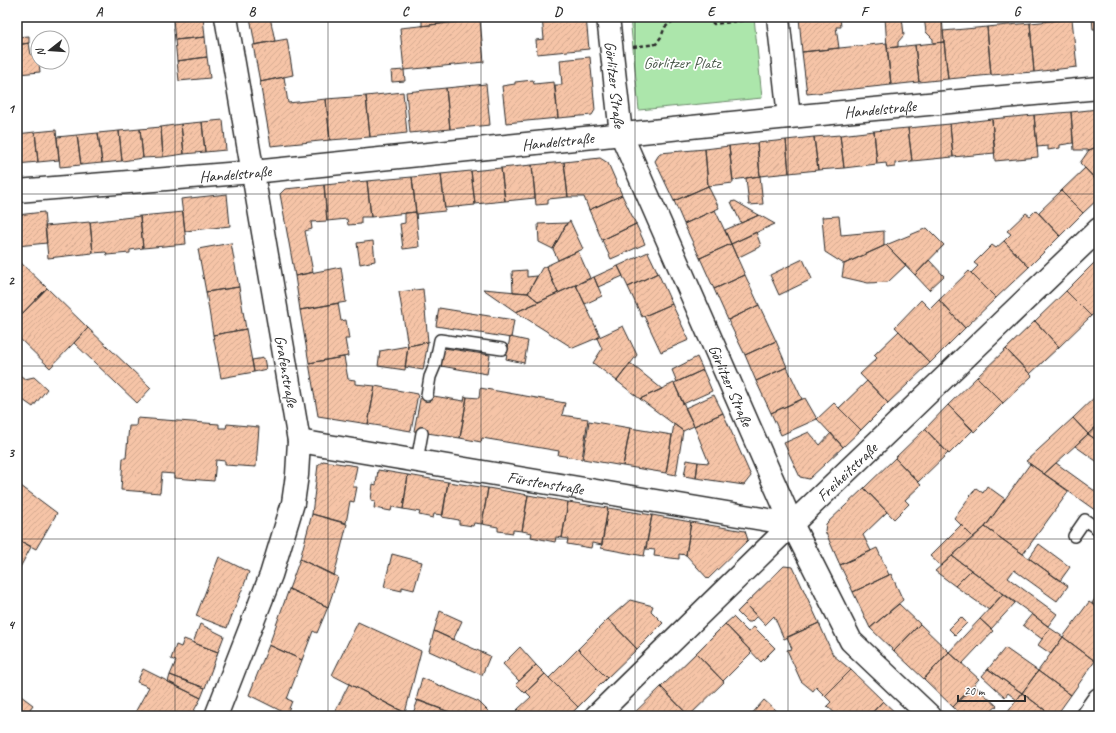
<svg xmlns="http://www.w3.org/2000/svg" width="1116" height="733" viewBox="0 0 1116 733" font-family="Caveat,sans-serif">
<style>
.green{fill:#ace6ab;stroke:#6c886b}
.building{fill:url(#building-hatch);stroke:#2b2b2b}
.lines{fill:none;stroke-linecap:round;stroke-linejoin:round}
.service-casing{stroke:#2b2b2b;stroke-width:14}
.minor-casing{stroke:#2b2b2b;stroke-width:25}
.tertiary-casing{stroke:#2b2b2b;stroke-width:25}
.path{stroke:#2b2b2b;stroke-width:2.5;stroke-dasharray:4 3;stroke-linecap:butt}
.service{stroke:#fff;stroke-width:11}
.minor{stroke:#fff;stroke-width:22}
.tertiary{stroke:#fff;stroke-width:22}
.grid{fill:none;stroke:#2b2b2b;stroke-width:1;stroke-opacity:0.55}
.labels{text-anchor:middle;stroke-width:3.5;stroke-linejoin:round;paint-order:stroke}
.park-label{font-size:16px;fill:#4b5a4b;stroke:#fff}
.street-label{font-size:16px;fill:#2b2b2b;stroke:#fff}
.neatline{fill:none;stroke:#2b2b2b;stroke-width:1.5}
.grid-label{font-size:13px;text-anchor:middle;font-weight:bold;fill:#2b2b2b}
</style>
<defs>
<pattern id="building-hatch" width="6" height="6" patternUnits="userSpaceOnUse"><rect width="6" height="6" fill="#f6c4a7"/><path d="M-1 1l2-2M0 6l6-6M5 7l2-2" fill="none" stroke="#d3a990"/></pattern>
</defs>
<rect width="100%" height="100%" fill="#fff"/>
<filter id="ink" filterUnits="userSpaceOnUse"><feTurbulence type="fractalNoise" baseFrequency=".025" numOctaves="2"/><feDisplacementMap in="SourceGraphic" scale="8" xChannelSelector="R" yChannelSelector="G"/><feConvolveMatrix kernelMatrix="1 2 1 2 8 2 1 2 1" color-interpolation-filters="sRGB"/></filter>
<g filter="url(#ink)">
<!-- green -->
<path class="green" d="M630 17H754L762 98 639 110Z"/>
<!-- building -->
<path class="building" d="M191 17H203L205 37 175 40 173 19Z
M250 17H270L275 41 255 45Z
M422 17H445V23L422 26Z
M542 17H586L589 49 537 54 536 40 544 39Z
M799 17H840L841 27H836L839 48 802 52Z
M885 17H902L904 35 898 42V47L887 48Z
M924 17H942L944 42 933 43V39L926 32Z
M1092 17H1099V29H1093Z
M1072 19 1077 67 1034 72 1030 23Z
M480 20 484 62 404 70 400 28Z
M1030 23 1034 72 991 75 987 27Z
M987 27 991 75 948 79 943 31Z
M29 36V43L17 45V37Z
M205 37 207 57 177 61 175 40Z
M287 39 293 75 260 82 253 45Z
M944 42 948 79 919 82 915 45Z
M29 43 31 55 38 54 40 72 18 74 17 45Z
M887 43 891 85 807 94 802 52Z
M915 45 919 82 891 85 887 48Z
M207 57 210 78 179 81 177 61Z
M590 57 595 110 592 115 558 118 555 85H562L560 60Z
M404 70 405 81 392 82 391 71Z
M284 77 288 103 326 99 330 140 271 146 260 82Z
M533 80 534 84 554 82 558 118 506 123 502 86 515 84V82Z
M486 84 490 125 450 129 446 88Z
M446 88 450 129 410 133 406 92Z
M403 92 407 133 370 137 366 96Z
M366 96 370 137 330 140 326 99Z
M1098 109 1099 146 1089 150H1074L1071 112Z
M1071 112 1073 143 1060 145V148L1048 150V146L1037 147 1034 115Z
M1034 115 1038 157 995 161 992 119Z
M992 119 995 153 953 157 950 124Z
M223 120 226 150 205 152 202 122Z
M202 122 205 152 184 154 181 124Z
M181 124 184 154 163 157 161 127Z
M950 124 953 157 912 161 908 128Z
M161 127 163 157 143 158 140 129Z
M908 128 912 161 895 163V167L887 168 886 163 877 164 874 131Z
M140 129 143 158 122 161 119 131Z
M56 130 59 160 38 162 35 132Z
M119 131 122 161 102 163 98 133Z
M874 131 877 164 844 168 840 135Z
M35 132 38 162 17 164V134Z
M98 133 102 163 81 165 77 135Z
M77 135 81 165 60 167 57 137Z
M840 135 844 168 818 170 814 137Z
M814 137 818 170 789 173 786 140Z
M786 140 789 173 760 176 757 143Z
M757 143 760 176 733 180 729 146Z
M729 146 733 183 708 186 705 149Z
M1099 146V183L1080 163 1089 150Z
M705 149 708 186 674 201 655 161 660 153Z
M600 158 608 163 622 195 589 210 584 197H568L564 162Z
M564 162 568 197 548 199V204L536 205 532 165Z
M532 165 535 198 505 201 501 168Z
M501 168 505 201 475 204 471 171Z
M1085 168 1099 183V198L1083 213 1061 191Z
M471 171 475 205 445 208 441 174Z
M441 174 445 211 416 214 412 177Z
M760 176 763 204 749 205 746 178Z
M412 177 416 212 371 217 367 181Z
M367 181 371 217H361V224L348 225 347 219 327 221 324 185Z
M324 185 327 221 311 222 312 229 305 231 313 272 295 276 280 194 285 189Z
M708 186 719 208 684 224 674 201Z
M1061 191 1083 213 1060 236 1038 213Z
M227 194 230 226 185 231 181 199Z
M622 195 636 224 602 240 589 210Z
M735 201 759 215 741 223 731 202Z
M715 210 731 244 700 258 684 224Z
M1036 210 1060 236 1029 267 1004 241 1011 234 1007 231 1026 213 1030 216Z
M44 212 47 243 17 246V215Z
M183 212 186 244 143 248 140 216Z
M416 212 419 247 403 249 400 224 405 223V213Z
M759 215 775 224 731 244 725 230Z
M140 216 143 248 130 250V253L107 255 106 252 93 253 90 222Z
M839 216 841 235 884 231V246L844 264 825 252 822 217Z
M570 221 583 249 558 260 553 249 567 223Z
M90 222 93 253 48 258 45 226Z
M567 223 553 249 539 242 538 224Z
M636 224 645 244 611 259 602 240Z
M927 228 944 245 915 275 886 245Z
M756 232 761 246 737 258 731 244Z
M373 241 375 261 360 264 357 243Z
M1004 241 1029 267 996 298 971 273 978 266 974 263 992 245 996 248Z
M231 243 239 287 206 292 198 249Z
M731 244 745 275 714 289 700 258Z
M886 245 906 265 888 282 868 283 842 277 844 264Z
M578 251 590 278 558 293 546 266Z
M648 252 658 273 628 287 618 266Z
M17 259 47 288 17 319Z
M803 259 812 279 779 295 770 275Z
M929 260 944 276 929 290 915 275Z
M1095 262 1099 266V309L1091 316 1066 291Z
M546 266 558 293 539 302 528 293 542 268Z
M618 266 623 276 598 287 594 277Z
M341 267 346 302 300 310 295 276Z
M527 270V277L537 276 528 293 513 292 512 271Z
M969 271 996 298 965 328 939 300Z
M658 273 672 304 642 317 628 287Z
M745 275 759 305 728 320 714 289Z
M594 277 602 296 585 304 576 285Z
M576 285 600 336 597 338 573 348 516 312Z
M239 287 246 329 213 335 206 292Z
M47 288 88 328 50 368 17 336V319Z
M423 289 428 342 408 346 399 292Z
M483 289 528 293 539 302 516 312Z
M1066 291 1091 316 1059 347 1035 321Z
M921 300 930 309 939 300 965 328 930 363 895 327Z
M338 303 341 321 346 320 349 339H345L348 356 309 363 300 310Z
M672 304 689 340 661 352 644 316Z
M759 305 776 341 745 355 728 320Z
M439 308 514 320 511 338 436 326Z
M1035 321 1059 347 1030 374 1006 349Z
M623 326 637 355 617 381 593 363 602 349 597 338Z
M88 328 151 388 137 403 74 343Z
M246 329 254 372 221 378 213 335Z
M899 331 930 363 888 403 860 374 877 358 874 355Z
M510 337 528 341 524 363 506 359Z
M776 341 787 367 756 381 745 355Z
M428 342 423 370 405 367 408 346Z
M408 346 405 370 378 366 380 351Z
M444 348 490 355 487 374 441 366Z
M1006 349 1032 376 1003 403 977 377Z
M344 357 348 379 355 380V384L375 386 368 424 318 416 309 363Z
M697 357 703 370 677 382 672 370Z
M264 358 266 369 254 372 252 360Z
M630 363 662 389 640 399 617 381Z
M787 367 802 399 771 413 756 381Z
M703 370 712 391 683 404 674 383Z
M17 373 25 379 34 377 47 389 33 407 17 396Z
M977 377 1003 403 974 432 948 405Z
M867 381 888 403 861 430 839 408Z
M674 383 694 426 683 431 640 399Z
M375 386 418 394 411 431 368 424Z
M480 388 565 403 562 415 588 419 582 459 558 455 559 451 482 438 481 442 460 438 467 397 479 398Z
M1099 393V424L1088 434 1073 418Z
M421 394 464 401 465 396 467 397 460 438 414 431Z
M714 395 723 413 694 426 685 408Z
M805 398 817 419 781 435 771 413Z
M834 403 861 430 843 447 817 419Z
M948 405 973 430 949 454 925 429Z
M723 413 751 476 744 485 696 478 698 462 709 463 694 426Z
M137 418 219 424V428H226L227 424 259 427 256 467 225 465V461L216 460 214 481 174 478V474L162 473 160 493 121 490 123 458H126L129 426H136Z
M1073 418 1088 434 1044 474 1026 461Z
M589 421 630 428 623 466 583 459Z
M674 424 683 431 676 475 666 473Z
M1099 424V442L1088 434Z
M630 428 672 435 666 473 623 466Z
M925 429 948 453 918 482 895 458Z
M809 432 820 445 831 433 843 447 809 479 800 477 784 443Z
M1088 434 1099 442V463L1075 446Z
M895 458 921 485 905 500 909 504 894 519 864 488Z
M687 460 698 462 696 478 684 476Z
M323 461 357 466 353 487H357L354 502 350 501 346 523 312 514 318 465Z
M1056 463 1099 494V513L1044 474Z
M1030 464 1069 491 1023 554 985 527Z
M378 470 408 475 403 509 392 507 391 511 374 508 375 501 371 500 373 484 376 485Z
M408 475 448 482 443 515 434 514 433 518 419 515 420 512 403 509Z
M448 482 488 488 482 524 474 523 473 526 459 524V520L442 517Z
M17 483 57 513 36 549 17 539Z
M987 486 1005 499 985 527 973 537 954 518 976 488 983 493Z
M488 488 528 495 522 531 513 530V533L498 531V527L482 524Z
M864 488 887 512 863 535 871 551 840 565 825 531 826 524Z
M528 495 568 502 562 538 556 537 555 542 531 537 532 533 522 531Z
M568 502 608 508 602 545 592 543 591 548 567 544 568 539 562 538Z
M608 508 652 515 644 556 601 548Z
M312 514 347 524 334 576 300 559Z
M652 515 691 522 686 555 679 554V559L654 556 655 550 646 549Z
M691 522 745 531 748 540 708 579 686 555Z
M961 525 973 537 941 566 930 556Z
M985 527 1068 586 1057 601 1014 570 1008 578 1057 614 1048 626 952 556Z
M17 539 31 547 17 573Z
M1039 544 1070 567 1060 581 1029 558Z
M877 548 889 575 853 592 840 565Z
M392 554 422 562 414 590 402 587V591L384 587Z
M952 556 971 570 955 586 935 571Z
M219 557 249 572 227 628 196 616Z
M300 559 338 577 328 607 289 589Z
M784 566 793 567 819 623 784 639 774 616 765 625 745 604Z
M971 570 1003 594 989 610 955 586Z
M891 574 903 600 870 628 853 592Z
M289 589 328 607 317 633 313 631 302 660 269 645Z
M1099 593V609L1092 603Z
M1003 594 1015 603 991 629 980 619Z
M630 600 653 606 651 611 663 623 637 649 608 619Z
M1089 602 1099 609V656L1095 661 1063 637Z
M745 604 757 616 751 622H747L737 612Z
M899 604 920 624 894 651 870 628Z
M440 611 462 621 453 640 434 631Z
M1032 614 1050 628 1042 639 1023 625Z
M733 617 748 632 754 627 775 648 761 662 725 624Z
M961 617 967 623 955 635 949 629Z
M608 619 637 649 607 678 578 649Z
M980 619 993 631 962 664 949 652Z
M358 622 421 651 405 713 332 675Z
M819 623 833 655 851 670 825 696 816 687 813 691 801 681 787 650 792 649 787 637Z
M200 624 224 636 218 652 193 643Z
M725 624 752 652 723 681 696 653Z
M920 624 949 652 924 679 894 651Z
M1050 628 1063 637 1051 654 1038 645Z
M434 631 490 656 482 675 429 651Z
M1063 637 1095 661 1071 695 1038 671Z
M184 639 218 652 205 688 170 675 176 661 171 659 176 645 181 647Z
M269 645 302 660 287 699 292 701 287 714 249 695Z
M520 647 536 665 519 681 503 664Z
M1005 648 1038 671 1022 693 988 669Z
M578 649 607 678 578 707 549 678Z
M949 652 979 679 953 707 924 679Z
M696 653 724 682 689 716 661 687Z
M536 665 545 674 525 693 516 684Z
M143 669 201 698 191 716H133L149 687 137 682Z
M988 669 1022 693 1017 700 1008 693 1005 697 982 676Z
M851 670 883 701 869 716H846L842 712 838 716 827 706 831 702 825 696Z
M1038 671 1071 695 1056 716H1053L1022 693Z
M545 674 578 707 569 716H525L518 709 531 697 526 692Z
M170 675 205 688 201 698 168 682Z
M422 678 479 702 493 716H460L416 700Z
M349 684 408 714 407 716H333Z
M974 685 997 706 990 712 994 715 993 716H963L953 707Z
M661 687 689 716H631Z
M17 693 33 705 25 716H17Z
M1022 693 1053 716H1005Z
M418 700 460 716H412Z
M764 700 782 716H750Z
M883 701 899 716H869Z
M518 709 525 716H511Z"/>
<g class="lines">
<defs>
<path id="service" d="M427 395 430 377 435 365 440 340 502 349
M417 461 422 433
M1074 536 1085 520 1099 530"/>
<g id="minor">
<path id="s1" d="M608 17 621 134 792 524 851 641 930 716"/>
<path d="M778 17 789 117"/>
<path id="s2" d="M17 191 253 172 789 117 1099 88"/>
<path id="s3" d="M299 441 792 524"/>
<path d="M216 716 271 575 293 503 297 475 299 441 226 17"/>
<path id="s4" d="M596 716 792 524 1099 229"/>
</g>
<path id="tertiary" d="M1087 716 1099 699"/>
</defs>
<!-- service casing -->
<use href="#service" class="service-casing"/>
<!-- minor casing -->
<use href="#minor" class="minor-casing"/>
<!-- tertiary casing -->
<use href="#tertiary" class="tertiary-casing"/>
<!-- path -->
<path class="path" d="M707 17 714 24 755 19
M673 21 704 17
M633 47 656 44 661 37 665 27 673 21 672 17"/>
<!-- service -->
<use href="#service" class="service"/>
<!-- minor -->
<use href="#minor" class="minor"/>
<!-- tertiary -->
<use href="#tertiary" class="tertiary"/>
</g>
</g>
<!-- grid -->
<path class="grid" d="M175 17V716M328 17V716M481 17V716M635 17V716M788 17V716M941 17V716M17 194H1099M17 366H1099M17 539H1099"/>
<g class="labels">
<!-- park labels -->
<g class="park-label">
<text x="682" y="68">Görlitzer Platz</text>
</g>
<!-- street labels -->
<g class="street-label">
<text dy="6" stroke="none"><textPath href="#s1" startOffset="68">Görlitzer Straße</textPath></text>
<text dy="6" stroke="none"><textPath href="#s2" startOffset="867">Handelstraße</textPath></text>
<text dy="6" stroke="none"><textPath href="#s2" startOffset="543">Handelstraße</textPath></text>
<text dy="6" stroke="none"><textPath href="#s2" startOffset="219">Handelstraße</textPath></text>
<text transform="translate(287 371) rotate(80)" y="6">Grafenstraße</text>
<text dy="6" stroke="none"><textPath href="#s1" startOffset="392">Görlitzer Straße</textPath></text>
<text dy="6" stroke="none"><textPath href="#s4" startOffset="350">Freiheitstraße</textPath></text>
<text dy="6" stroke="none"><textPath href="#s3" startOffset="250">Fürstenstraße</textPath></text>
</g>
</g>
<!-- margin -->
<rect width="1116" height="733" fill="none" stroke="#fff" stroke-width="44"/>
<!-- north arrow -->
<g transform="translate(50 50) rotate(253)"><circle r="19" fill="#ffffff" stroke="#aaaaaa"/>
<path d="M0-3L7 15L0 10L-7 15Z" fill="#2b2b2b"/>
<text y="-6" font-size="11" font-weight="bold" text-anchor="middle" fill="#2b2b2b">N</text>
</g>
<!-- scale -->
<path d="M958 695v6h67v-6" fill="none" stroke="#2b2b2b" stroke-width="2"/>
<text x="964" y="695" font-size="12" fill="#2b2b2b" stroke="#ffffff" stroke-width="3" paint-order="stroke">20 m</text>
<rect x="22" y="22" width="1072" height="689" class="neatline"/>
<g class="grid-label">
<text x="99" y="16">A</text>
<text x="252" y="16">B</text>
<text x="405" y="16">C</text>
<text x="558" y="16">D</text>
<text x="711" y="16">E</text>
<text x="864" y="16">F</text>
<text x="1017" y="16">G</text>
<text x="11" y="113">1</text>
<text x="11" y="285">2</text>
<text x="11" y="457">3</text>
<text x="11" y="629">4</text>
</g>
</svg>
